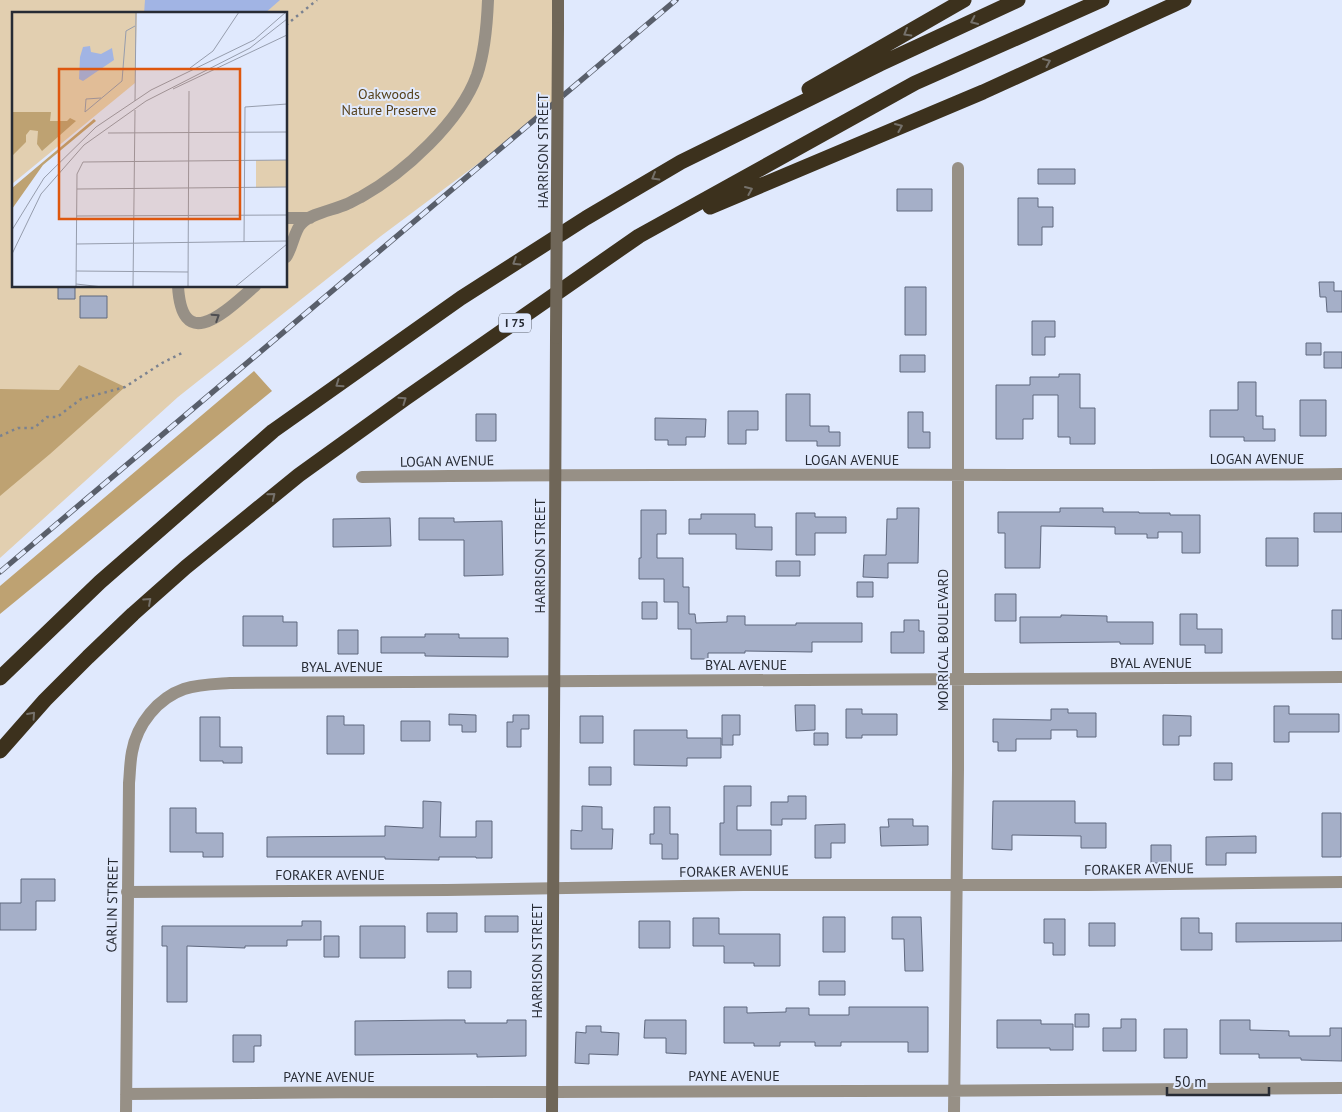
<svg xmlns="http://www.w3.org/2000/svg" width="1342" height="1112" viewBox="0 0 1342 1112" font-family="'PT Sans',sans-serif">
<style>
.green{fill:#e2cfb0;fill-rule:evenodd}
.forest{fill:#bea272}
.water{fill:#a1b4e4}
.building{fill:#a5afc8;stroke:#5f687e}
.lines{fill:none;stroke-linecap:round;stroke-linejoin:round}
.path{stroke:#7b8290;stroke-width:2.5;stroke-dasharray:2.5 4;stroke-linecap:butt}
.street{stroke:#979086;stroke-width:12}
.secondary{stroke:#6f6658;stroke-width:12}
.highway{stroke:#3c311d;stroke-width:15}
.rail-casing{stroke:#595f6b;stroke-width:5.5}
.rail{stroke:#e0e9fd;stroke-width:4;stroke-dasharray:11;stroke-linecap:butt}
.secondary-bridge{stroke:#6f6658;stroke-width:12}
.oneway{stroke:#75716b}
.oneway2{stroke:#4e4e51}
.labels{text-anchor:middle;stroke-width:4;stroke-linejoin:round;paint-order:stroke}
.shield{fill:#e0e9fd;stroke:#5e6470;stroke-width:1}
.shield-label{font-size:12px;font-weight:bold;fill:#272b34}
.park-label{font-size:14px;fill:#543f19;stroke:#e0e9fd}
.street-label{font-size:14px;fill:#272b34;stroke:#e0e9fd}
.inset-road{fill:none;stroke:#969dad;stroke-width:1}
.view{fill:#de570e;fill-opacity:0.15;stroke:#de570e;stroke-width:2.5}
.inset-edge{fill:none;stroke:#272b34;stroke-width:2.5}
</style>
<rect width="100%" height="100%" fill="#e0e9fd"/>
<!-- green -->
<path class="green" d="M0 0H558V104L381 236 178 397 0 558ZM14 14H286V286H14Z"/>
<!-- forest -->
<path class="forest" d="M79 365 125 387 50 454 0 496V389L59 390Z
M254 371 272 391 0 614V586Z"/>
<!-- water -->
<path class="water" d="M145 0H280L264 14H144Z"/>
<!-- building -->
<path class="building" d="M1038 169H1075V184H1038Z
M897 189H932V211H897Z
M1018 198H1038V207H1053V227H1042V245H1018Z
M1319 282H1334V291H1342V312H1327L1326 297H1320Z
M58 286H75V299H58Z
M905 287H926V335H905Z
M80 296H107V318H80Z
M1032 321H1055V337H1045V355H1032Z
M1306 343H1321V355H1306Z
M1324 352H1342V368H1324Z
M900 355H925V372H900Z
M1059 374H1080V408H1095V444H1070V437H1058V395H1033V419H1023V439H996V385H1030V377H1059Z
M1238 382H1256V416H1263V429H1275V441H1244V437H1210V410H1238Z
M786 394H810V426H829V432H840V446H817V441H786Z
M1300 400H1326V436H1300Z
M728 411H758V430H746V444H728Z
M908 412H923V432H930V448H908Z
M476 414H496V441H476Z
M655 418 706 419 705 437H686V445H668V440H655Z
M897 508H919L918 563H888V578L863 577 864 555H886L887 519H897Z
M1060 508H1103V512H1139V513H1170V515H1200V553H1182V532H1158V538H1147V534H1115V527L1041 526 1040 568H1005V533H998V512H1060Z
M641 510H666V534H657V558H683V587H689V614H695L696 623 727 622V616H745V625H796V623H862V642H812V652L745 651V653H708V659H691V629H678V602H664V579H639V558H641Z
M796 513H815V517H846V533H815V555H796Z
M1314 513H1342V532H1314Z
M701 514H755V527H772V550L736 549V534H689V519H701Z
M390 518 391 546 333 547V519Z
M419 518H454V522L502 521 503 575 464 576V540H419Z
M1266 538H1298V566H1266Z
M776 561H800V576H776Z
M857 582H873V597H857Z
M995 594H1016V621H995Z
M642 602H657V619H642Z
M1332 610H1342V639H1332Z
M1180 614H1197V629H1222V653H1205V645H1180Z
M1061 615 1107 616V622H1153V644H1120V642L1020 643V617H1061Z
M243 616H283V622H297V646H243Z
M904 620H919V631H924V653H891V632H904Z
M338 630H358V654H338Z
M425 634H459V638H508V657L425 656V653H381V637H425Z
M795 705H815V730L796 731Z
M1274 706H1289V714H1339V732H1289V742H1274Z
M846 709H862V714H897V735H862V738H846Z
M1051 709H1068V713H1096V737H1077V730H1051V739H1016V751H998V742H993V719L1051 720Z
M449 714 476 715V732H462V725H449Z
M513 715H529V729H521V747H507V722H513Z
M722 715H740V735H733V745H722Z
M1163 715 1191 716V736H1179V745H1163Z
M327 716H344V725H364V754H327Z
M580 716H603V743H580Z
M200 717H220V747H242V763H223V761H200Z
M401 721H430V741H401Z
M634 730H687V738H721V758H687V766L634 765Z
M814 733H828V745H814Z
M1214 763H1232V780H1214Z
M589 767H611V785H589Z
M724 786H751V806H737V830H771V855H720V823H724Z
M788 796H806V819H782V825H771V802H788Z
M423 801 441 802 440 837H476V821H492V858H476V857H439V860L385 859V857H267V837L385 836V826L423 828Z
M993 801H1075V823H1106V848H1081V836L1012 835V850L992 849Z
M582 806 602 807V829H613L612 849H571V830L582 831Z
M654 807H670V834H678V859H662V844H650V834H654Z
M170 808H196V833H223V857H203V852H170Z
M1322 813H1341V857H1322Z
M888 819H913V826H928V845L881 846 880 827H889Z
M845 824V843H831V858H815V825Z
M1256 836V853H1226V865H1206V837Z
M1151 845H1171V863H1151Z
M21 879H55V901H36V930H0V903H21Z
M427 913H457V932H427Z
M485 916H518V932H485Z
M823 917H845V952H823Z
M892 917H921L923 971H905L904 939H892Z
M693 918H719V934H780V966H754V963H724V946H693Z
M1181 918H1199V933H1212V950H1181Z
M1044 919H1065V955H1053V943H1044Z
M302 921H321V940H287V946H245V948L187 946V1002H167V946H162V926H302Z
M639 921H670V948H639Z
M1089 923H1115V946H1089Z
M1236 923H1342V941L1236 942Z
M360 926H405V958H360Z
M324 936H339V957H324Z
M448 971H471V988H448Z
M819 981H845V995H819Z
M724 1007H747V1013L786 1012V1008H809V1015H849V1007H928V1052H908V1042H841V1046H815V1042H780V1046H754V1043H724Z
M1075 1014H1089V1027H1075Z
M1121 1019H1136V1051H1103V1028H1121Z
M446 1020H465V1023H507V1020H526V1056L477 1057V1054L355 1055V1021Z
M645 1020H686V1054L666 1053V1038H644Z
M997 1020H1041V1024H1073V1050H1050V1048H997Z
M1220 1020H1250V1030L1289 1031V1036H1330V1028H1342V1061L1301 1060V1058H1259V1054H1220Z
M586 1026H601V1032L619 1033 618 1055 589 1054V1064L575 1063 576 1032 586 1033Z
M1164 1029H1187V1058H1164Z
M233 1035H261V1046H254V1062H233Z"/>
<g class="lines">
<!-- path -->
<path class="path" d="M286 25 317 0
M0 436 18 428H34L47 417H57L81 399 125 387 162 363 182 353"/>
<!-- street -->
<path class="street" d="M286 218H310
M286 257C293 247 294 230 302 223 312 213 334 210 347 204 352 202 356 199 361 197 404 173 460 122 477 75 485 51 487 26 488 0
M178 286C182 356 227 310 255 286
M362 477C689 472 1015 477 1342 474
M127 892 447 890 743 885H1088L1342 882
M126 1094C269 1092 411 1092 554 1092 817 1092 1079 1090 1342 1088
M126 1112 129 783C130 773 130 762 132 752 137 724 158 698 184 689 199 684 215 684 230 683L1342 677
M954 1112 958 770V168"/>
<!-- secondary -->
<path class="secondary" d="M558 28V0
M552 1112 556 338"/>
<!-- highway -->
<path class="highway" d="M809 89 964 0
M710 207 983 92 1184 0
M0 678 100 582 273 431 461 298 586 218 681 162 880 64 1018 0
M0 751 45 700 88 657 133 614 186 567 299 475 406 398 639 236 915 83 1102 0"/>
<defs>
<path id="rail" d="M0 572 676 0"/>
</defs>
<!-- rail casing -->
<use href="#rail" class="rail-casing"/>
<!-- rail -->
<use href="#rail" class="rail"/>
<!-- secondary-bridge -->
<path class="secondary-bridge" d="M556 338 558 28"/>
</g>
<!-- one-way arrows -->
<defs><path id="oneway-chevron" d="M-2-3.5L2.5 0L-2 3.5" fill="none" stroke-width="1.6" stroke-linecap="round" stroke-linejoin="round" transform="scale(1.25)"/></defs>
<g class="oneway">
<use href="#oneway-chevron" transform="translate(974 21) rotate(155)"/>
<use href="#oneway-chevron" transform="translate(907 33) rotate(150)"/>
<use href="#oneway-chevron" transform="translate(1047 62) rotate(-24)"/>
<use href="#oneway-chevron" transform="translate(899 127) rotate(-23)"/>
<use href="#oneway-chevron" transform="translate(655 177) rotate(150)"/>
<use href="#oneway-chevron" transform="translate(749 190) rotate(-23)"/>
<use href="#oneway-chevron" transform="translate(516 262) rotate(148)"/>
<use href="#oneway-chevron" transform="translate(339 384) rotate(145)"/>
<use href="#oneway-chevron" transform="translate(403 400) rotate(-35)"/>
<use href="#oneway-chevron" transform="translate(272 496) rotate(-39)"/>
<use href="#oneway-chevron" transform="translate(148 601) rotate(-42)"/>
<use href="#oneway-chevron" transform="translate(32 715) rotate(-48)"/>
</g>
<use class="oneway2" href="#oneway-chevron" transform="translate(216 317) rotate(-33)"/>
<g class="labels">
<!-- shield labels -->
<rect class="shield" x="499" y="313.5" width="32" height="19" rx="4"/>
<g class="shield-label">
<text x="515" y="327">I 75</text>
</g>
<!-- park labels -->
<g class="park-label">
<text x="389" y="99">Oakwoods<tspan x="389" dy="16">Nature Preserve</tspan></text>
</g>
<!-- street labels -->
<g class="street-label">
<text transform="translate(543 151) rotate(-90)" y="5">HARRISON STREET</text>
<text x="1257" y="464">LOGAN AVENUE</text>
<text x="852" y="465">LOGAN AVENUE</text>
<text transform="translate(447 461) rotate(-1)" y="5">LOGAN AVENUE</text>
<text transform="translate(540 556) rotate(-90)" y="5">HARRISON STREET</text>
<text transform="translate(943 640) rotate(-90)" y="5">MORRICAL BOULEVARD</text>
<text x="1151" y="668">BYAL AVENUE</text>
<text x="746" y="670">BYAL AVENUE</text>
<text x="342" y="672">BYAL AVENUE</text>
<text transform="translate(1139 869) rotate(-1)" y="5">FORAKER AVENUE</text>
<text transform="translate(734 871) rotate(-1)" y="5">FORAKER AVENUE</text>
<text x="330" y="880">FORAKER AVENUE</text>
<text transform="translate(112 905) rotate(-89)" y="5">CARLIN STREET</text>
<text transform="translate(537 961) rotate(-90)" y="5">HARRISON STREET</text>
<text x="734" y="1081">PAYNE AVENUE</text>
<text x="329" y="1082">PAYNE AVENUE</text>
</g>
</g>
<!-- overview -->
<g transform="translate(12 12)">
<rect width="275" height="275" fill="#e0e9fd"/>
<path d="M0 0H125L123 71 0 172ZM244 148H275V175L244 176Z" fill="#e2cfb0"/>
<path d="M0 100H39L38 109H55L58 106 64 109 30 139 25 132 26 119 18 118 14 123V130L1 143ZM82 107 84 109 31 153 0 197V176Z" fill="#bea272"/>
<path d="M78 34 79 40 89 42 100 36 102 48 71 69 67 67 68 45 71 35Z" fill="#a1b4e4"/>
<path class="inset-road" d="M178 56 201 39 227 0M161 77 275 23M89 86 74 87 73 100 110 69 114 19 123 14M123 89 124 0M96 121 275 120M65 177 275 175M64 204 275 203M0 218 32 166 84 115 139 78 242 28 274 0M232 230 233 95 275 92M64 232 275 229M0 242 29 182 72 133 134 89 238 36 275 7M64 259 176 260M64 272 91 275M64 275 65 162 71 150 275 148M121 275 123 98M176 275 177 79M223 275 275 232"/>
<path class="view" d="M47 57H228V207H47Z"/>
<rect width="275" height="275" class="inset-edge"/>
</g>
<!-- scale -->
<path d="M1167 1087v8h102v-8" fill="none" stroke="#272b34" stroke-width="2.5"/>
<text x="1174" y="1087" font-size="15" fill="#272b34" stroke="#e0e9fd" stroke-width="4" paint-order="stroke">50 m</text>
</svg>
